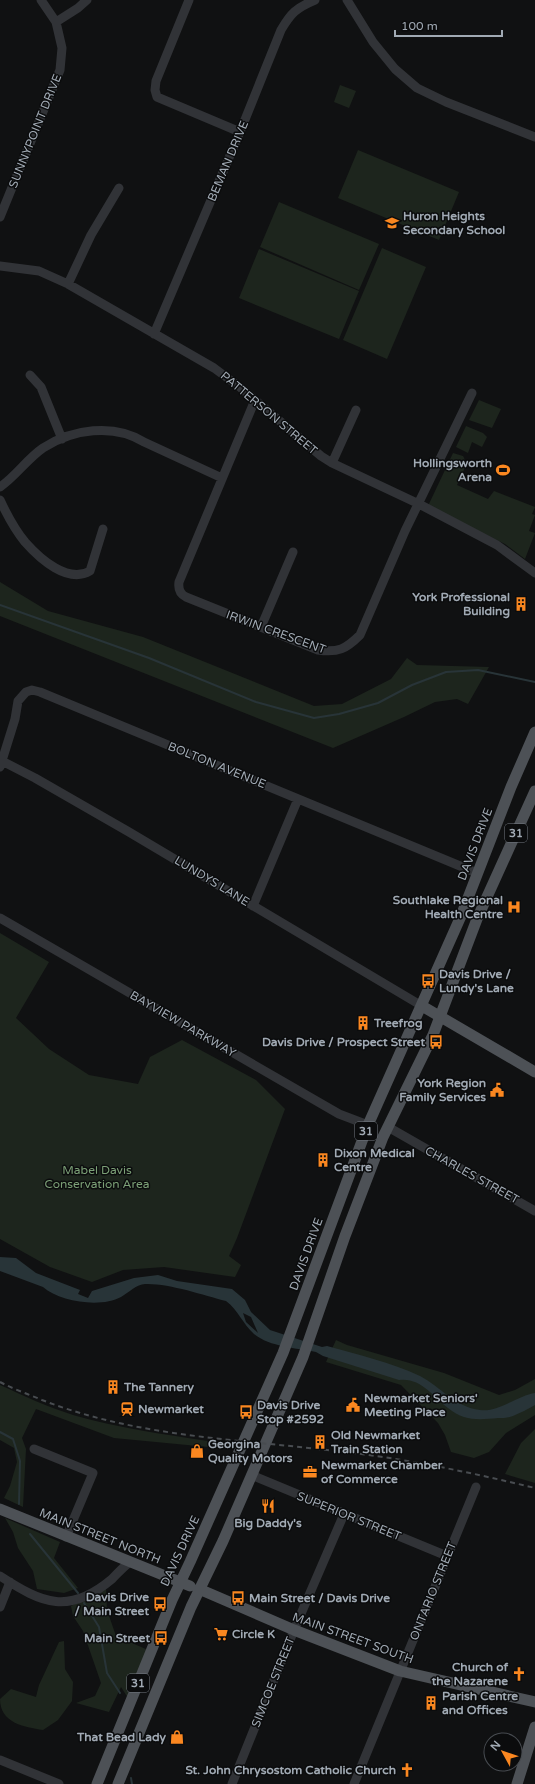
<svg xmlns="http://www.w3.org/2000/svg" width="535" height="1784" viewBox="0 0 535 1784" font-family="'Varela Round',sans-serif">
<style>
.green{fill:#1d251d}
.water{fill:#283438;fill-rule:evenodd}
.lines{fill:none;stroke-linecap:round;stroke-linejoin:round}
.stream{stroke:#283438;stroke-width:2}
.minor{stroke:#313337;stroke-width:9}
.major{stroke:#4d5156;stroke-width:11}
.rail{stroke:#484c50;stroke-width:2;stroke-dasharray:5 4;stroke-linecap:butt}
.labels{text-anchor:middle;stroke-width:3;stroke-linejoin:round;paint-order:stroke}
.shield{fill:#0b0c0d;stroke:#747b82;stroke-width:1}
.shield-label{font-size:11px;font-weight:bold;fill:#a1aab4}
.street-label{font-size:12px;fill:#a1aab4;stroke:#0b0c0d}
.poi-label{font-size:12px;font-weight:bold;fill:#a1aab4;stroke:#0b0c0d;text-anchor:start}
.park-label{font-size:12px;fill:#7ca077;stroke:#0b0c0d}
</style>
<rect width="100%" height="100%" fill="#101112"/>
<!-- green -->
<path class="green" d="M340 85 356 91 349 108 334 102Z
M358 150 459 192 439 240 338 198Z
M279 202 379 244 359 290 260 247Z
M382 248 426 267 387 359 343 340Z
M259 249 359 291 339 339 239 298Z
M479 400 501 409 492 428 469 420Z
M466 426 483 433 487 437 482 447 472 442 468 453 456 447Z
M453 453 463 456C469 465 461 476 457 485L488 499 494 491 535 507 532 514 535 515 529 531 535 533 525 559 505 544 428 506Z
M0 582 48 611 143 637 314 706 342 704 391 679 407 658 417 665 489 667 468 704 457 699 435 702 404 717 333 748 0 616Z
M0 933 49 962 16 1018 49 1049 89 1075 138 1084 150 1057 182 1040 256 1080 285 1109 237 1238 229 1256 241 1265 235 1277 164 1267 123 1270 92 1282 50 1267 0 1239Z
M336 1340 347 1345 444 1373 499 1395 515 1390 535 1379V1415L506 1433 489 1452 474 1458 451 1452 445 1435 438 1423 401 1385 326 1362Z
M0 1385C24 1396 48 1407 73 1415 117 1428 163 1434 208 1441V1447L114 1438 36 1409 22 1438 26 1449 23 1507 4 1498 10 1486 17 1462 14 1448 0 1440Z
M535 1429V1483L505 1474 521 1443Z
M5 1518 60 1542 54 1558 78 1588 64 1593 37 1589 33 1571 18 1548 13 1532Z
M106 1588 107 1610 116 1636 148 1650 128 1698 121 1687 109 1712 76 1703 95 1696 101 1683 83 1631 73 1616 71 1606Z
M64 1641 65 1669 73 1682 72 1701 58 1720 43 1730C24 1727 0 1723 0 1699L11 1689 36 1697 39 1685 59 1642Z"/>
<!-- water -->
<path class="water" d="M0 1257 16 1258 36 1273 80 1290 78 1294 88 1298 92 1291 134 1278 158 1275 177 1281 232 1289 245 1300 251 1312 270 1330 322 1347 327 1346C359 1355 390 1362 420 1376 441 1387 455 1407 480 1410 497 1413 519 1395 535 1393V1405C528 1409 520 1413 513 1416 508 1418 503 1418 498 1418 478 1420 464 1421 448 1408 433 1396 420 1377 399 1380L323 1356 316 1352C297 1348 270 1347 254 1334 243 1324 238 1310 226 1301 203 1295 168 1283 145 1284 137 1284 128 1293 121 1297 101 1308 60 1302 43 1287L0 1271ZM243 1313 251 1317 258 1333 246 1322Z"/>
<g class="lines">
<!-- stream -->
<path class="stream" d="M0 605 149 658 256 702 314 718 339 714 378 703 412 685 446 672 478 670 535 682
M0 1432 13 1439 20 1461 19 1504
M30 1534 78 1593
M84 1603 99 1627 107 1673 120 1693
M131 1778 132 1784"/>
<!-- minor -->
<path class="minor" d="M189 0 156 81 155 90 157 97 240 132
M347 0 373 42 395 69 417 88 446 102 535 137
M56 22 78 8 87 0
M0 217 60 70 62 48 56 22 41 0
M0 266 39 271 68 284 214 368 241 388 321 456 332 463 419 504 497 545 535 573
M68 284 91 235 119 188
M154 334 240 132 281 30C291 13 296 8 315 0
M30 375 41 387 62 439
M255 400 179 582C178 589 180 594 186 597L318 650C338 653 346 649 360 635L405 531 472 393
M332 463 356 410
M0 487C16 476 27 459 43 448 72 429 114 423 144 442L222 478
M0 500C7 515 15 530 25 542 40 559 68 584 90 571L103 529
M261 627 293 552
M0 760 35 778 129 832 422 1006
M0 767 15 719 18 701 26 692 32 690 40 692 477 873
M253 906 298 799
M0 918 339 1114 368 1125
M388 1127 535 1211
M34 1449 93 1473 66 1537
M251 1475 447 1556
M0 1576C43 1604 69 1615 112 1579 118 1573 123 1567 130 1562
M0 1607 10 1582
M0 1760 59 1784
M232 1784 294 1630 344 1514
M354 1784 476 1487"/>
<!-- major -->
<path class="major" d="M422 1006 535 1072
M0 1509 190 1586
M199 1589 294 1630 400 1671 535 1702
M97 1784 172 1600 190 1562 283 1353 368 1125 461 916 511 787 535 732
M118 1784 191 1607 223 1541 303 1357 345 1236 383 1137 433 1035 477 919 535 791
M517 1784 535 1727"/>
<!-- rail -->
<path class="rail" d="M0 1382C13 1389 28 1394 42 1400 137 1437 236 1439 336 1451 403 1458 469 1472 535 1488"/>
</g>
<!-- icons -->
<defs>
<symbol id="school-bare" viewBox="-9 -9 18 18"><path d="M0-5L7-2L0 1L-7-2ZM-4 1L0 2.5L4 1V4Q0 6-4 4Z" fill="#fa8720" stroke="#0b0c0d" stroke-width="2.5" paint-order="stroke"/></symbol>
<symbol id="stadium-bare" viewBox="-9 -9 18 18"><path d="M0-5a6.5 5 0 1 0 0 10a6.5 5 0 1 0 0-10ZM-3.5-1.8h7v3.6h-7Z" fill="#fa8720" stroke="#0b0c0d" stroke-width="2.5" paint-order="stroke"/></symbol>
<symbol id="building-bare" viewBox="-9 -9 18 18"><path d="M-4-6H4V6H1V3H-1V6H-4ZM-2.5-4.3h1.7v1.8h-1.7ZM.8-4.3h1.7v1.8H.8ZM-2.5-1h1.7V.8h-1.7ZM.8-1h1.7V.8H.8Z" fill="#fa8720" stroke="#0b0c0d" stroke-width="2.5" paint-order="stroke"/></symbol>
<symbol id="hospital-bare" viewBox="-9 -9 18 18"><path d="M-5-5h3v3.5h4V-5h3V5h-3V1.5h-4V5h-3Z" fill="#fa8720" stroke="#0b0c0d" stroke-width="2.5" paint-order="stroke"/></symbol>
<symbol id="bus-bare" viewBox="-9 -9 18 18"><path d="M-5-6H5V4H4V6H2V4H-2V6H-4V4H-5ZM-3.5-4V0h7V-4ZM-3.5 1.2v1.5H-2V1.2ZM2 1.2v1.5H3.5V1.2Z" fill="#fa8720" stroke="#0b0c0d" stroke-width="2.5" paint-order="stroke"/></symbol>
<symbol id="civic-bare" viewBox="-9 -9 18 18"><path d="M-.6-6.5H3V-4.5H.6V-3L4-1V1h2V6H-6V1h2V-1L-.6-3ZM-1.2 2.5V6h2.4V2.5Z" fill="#fa8720" stroke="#0b0c0d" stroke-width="2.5" paint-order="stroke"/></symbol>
<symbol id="station-bare" viewBox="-9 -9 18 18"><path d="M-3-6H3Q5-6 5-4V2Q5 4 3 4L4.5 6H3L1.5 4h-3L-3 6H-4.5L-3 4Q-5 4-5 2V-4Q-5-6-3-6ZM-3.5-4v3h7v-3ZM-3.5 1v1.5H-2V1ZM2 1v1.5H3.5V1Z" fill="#fa8720" stroke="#0b0c0d" stroke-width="2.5" paint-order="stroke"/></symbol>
<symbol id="shop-bare" viewBox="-9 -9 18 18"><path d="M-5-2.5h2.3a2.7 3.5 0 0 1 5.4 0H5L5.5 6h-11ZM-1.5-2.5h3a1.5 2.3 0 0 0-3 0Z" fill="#fa8720" stroke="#0b0c0d" stroke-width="2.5" paint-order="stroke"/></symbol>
<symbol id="office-bare" viewBox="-9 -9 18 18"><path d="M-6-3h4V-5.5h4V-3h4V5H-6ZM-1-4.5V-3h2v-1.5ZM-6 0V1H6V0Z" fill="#fa8720" stroke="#0b0c0d" stroke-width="2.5" paint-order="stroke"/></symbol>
<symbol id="restaurant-bare" viewBox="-9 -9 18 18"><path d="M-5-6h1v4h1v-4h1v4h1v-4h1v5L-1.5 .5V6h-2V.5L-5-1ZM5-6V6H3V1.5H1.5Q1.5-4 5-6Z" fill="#fa8720" stroke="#0b0c0d" stroke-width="2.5" paint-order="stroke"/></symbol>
<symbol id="supermarket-bare" viewBox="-9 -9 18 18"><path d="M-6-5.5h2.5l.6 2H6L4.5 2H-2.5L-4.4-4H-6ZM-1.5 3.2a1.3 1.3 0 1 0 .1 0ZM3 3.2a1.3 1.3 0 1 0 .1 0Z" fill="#fa8720" stroke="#0b0c0d" stroke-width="2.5" paint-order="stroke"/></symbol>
<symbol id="church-bare" viewBox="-9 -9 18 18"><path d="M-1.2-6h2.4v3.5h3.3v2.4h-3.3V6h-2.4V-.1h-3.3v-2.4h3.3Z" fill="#fa8720" stroke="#0b0c0d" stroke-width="2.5" paint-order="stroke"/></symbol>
</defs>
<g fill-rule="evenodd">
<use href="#school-bare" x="382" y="213" width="20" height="20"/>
<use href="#stadium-bare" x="493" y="460" width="20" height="20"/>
<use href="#building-bare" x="511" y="594" width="20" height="20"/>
<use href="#hospital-bare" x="504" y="897" width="20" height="20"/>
<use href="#bus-bare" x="418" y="971" width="20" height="20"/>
<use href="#building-bare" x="353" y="1013" width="20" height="20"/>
<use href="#bus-bare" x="426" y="1032" width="20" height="20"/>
<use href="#civic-bare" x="487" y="1080" width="20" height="20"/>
<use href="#building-bare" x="313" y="1150" width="20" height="20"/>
<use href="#building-bare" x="103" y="1377" width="20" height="20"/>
<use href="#civic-bare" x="343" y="1395" width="20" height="20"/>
<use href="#station-bare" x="117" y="1399" width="20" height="20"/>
<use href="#bus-bare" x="236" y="1402" width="20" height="20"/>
<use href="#building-bare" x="310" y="1432" width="20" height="20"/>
<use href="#shop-bare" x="187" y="1441" width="20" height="20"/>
<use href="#office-bare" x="300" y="1462" width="20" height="20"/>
<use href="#restaurant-bare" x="258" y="1496" width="20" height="20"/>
<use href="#bus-bare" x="228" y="1588" width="20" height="20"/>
<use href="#bus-bare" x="150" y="1594" width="20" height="20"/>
<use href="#supermarket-bare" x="211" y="1624" width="20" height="20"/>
<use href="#bus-bare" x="151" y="1628" width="20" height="20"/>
<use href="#church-bare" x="509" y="1664" width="20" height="20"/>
<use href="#building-bare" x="421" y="1693" width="20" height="20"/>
<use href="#shop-bare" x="167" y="1727" width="20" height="20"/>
<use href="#church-bare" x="397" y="1760" width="20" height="20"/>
</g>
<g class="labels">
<!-- shield labels -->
<g class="shield">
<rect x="505" y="824" width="22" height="18" rx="3"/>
<rect x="355" y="1122" width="22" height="18" rx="3"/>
<rect x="127" y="1674" width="22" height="18" rx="3"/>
</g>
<g class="shield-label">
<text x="516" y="837">31</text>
<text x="366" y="1135">31</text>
<text x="138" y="1687">31</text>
</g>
<!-- street labels -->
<g class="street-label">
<text transform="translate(35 131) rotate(-68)" y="4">SUNNYPOINT DRIVE</text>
<text transform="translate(228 161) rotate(-67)" y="4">BEMAN DRIVE</text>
<text transform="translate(269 413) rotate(40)" y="4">PATTERSON STREET</text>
<text transform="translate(276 632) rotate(20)" y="4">IRWIN CRESCENT</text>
<text transform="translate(217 765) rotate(22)" y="4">BOLTON AVENUE</text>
<text transform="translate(475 844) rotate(-69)" y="4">DAVIS DRIVE</text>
<text transform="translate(212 881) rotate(31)" y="4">LUNDYS LANE</text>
<text transform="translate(183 1024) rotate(30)" y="4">BAYVIEW PARKWAY</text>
<text transform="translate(472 1175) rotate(29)" y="4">CHARLES STREET</text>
<text transform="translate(306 1254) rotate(-70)" y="4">DAVIS DRIVE</text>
<text transform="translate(349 1516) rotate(22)" y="4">SUPERIOR STREET</text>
<text transform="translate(100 1536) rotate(22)" y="4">MAIN STREET NORTH</text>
<text transform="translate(180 1551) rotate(-65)" y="4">DAVIS DRIVE</text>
<text transform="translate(433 1591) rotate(-68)" y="4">ONTARIO STREET</text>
<text transform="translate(353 1638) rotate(20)" y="4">MAIN STREET SOUTH</text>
<text transform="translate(273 1682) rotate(-68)" y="4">SIMCOE STREET</text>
</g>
<!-- poi labels -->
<g class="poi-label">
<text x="403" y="220">Huron Heights<tspan x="403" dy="14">Secondary School</tspan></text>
<text x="492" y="467" text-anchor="end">Hollingsworth<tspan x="492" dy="14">Arena</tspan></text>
<text x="510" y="601" text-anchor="end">York Professional<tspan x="510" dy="14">Building</tspan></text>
<text x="503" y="904" text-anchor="end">Southlake Regional<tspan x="503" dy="14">Health Centre</tspan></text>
<text x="439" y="978">Davis Drive /<tspan x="439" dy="14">Lundy's Lane</tspan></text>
<text x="374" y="1027">Treefrog</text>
<text x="425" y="1046" text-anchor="end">Davis Drive / Prospect Street</text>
<text x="486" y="1087" text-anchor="end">York Region<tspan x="486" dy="14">Family Services</tspan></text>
<text x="334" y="1157">Dixon Medical<tspan x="334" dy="14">Centre</tspan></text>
<text x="124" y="1391">The Tannery</text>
<text x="364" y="1402">Newmarket Seniors'<tspan x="364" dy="14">Meeting Place</tspan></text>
<text x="257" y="1409">Davis Drive<tspan x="257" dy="14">Stop #2592</tspan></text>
<text x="138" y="1413">Newmarket</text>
<text x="331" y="1439">Old Newmarket<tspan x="331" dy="14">Train Station</tspan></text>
<text x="208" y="1448">Georgina<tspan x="208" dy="14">Quality Motors</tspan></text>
<text x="321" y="1469">Newmarket Chamber<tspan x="321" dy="14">of Commerce</tspan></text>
<text x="268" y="1527" text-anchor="middle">Big Daddy's</text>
<text x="149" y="1601" text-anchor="end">Davis Drive<tspan x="149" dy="14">/ Main Street</tspan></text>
<text x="249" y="1602">Main Street / Davis Drive</text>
<text x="232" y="1638">Circle K</text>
<text x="150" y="1642" text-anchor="end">Main Street</text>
<text x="508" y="1671" text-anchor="end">Church of<tspan x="508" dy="14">the Nazarene</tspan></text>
<text x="442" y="1700">Parish Centre<tspan x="442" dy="14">and Offices</tspan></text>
<text x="166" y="1741" text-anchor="end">That Bead Lady</text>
<text x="396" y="1774" text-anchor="end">St. John Chrysostom Catholic Church</text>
</g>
<!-- park labels -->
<g class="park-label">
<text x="97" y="1174">Mabel Davis<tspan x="97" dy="14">Conservation Area</tspan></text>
</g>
</g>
<!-- north arrow -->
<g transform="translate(503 1752) rotate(310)"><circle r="19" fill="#0b0c0d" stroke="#474b50"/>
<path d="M0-3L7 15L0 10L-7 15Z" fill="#fa8720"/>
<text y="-6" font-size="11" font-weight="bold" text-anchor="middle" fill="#a1aab4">N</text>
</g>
<!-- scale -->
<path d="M395 30v6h107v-6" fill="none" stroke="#a1aab4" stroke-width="2"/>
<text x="401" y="30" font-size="12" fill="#a1aab4" stroke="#0b0c0d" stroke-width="3" paint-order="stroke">100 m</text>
</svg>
